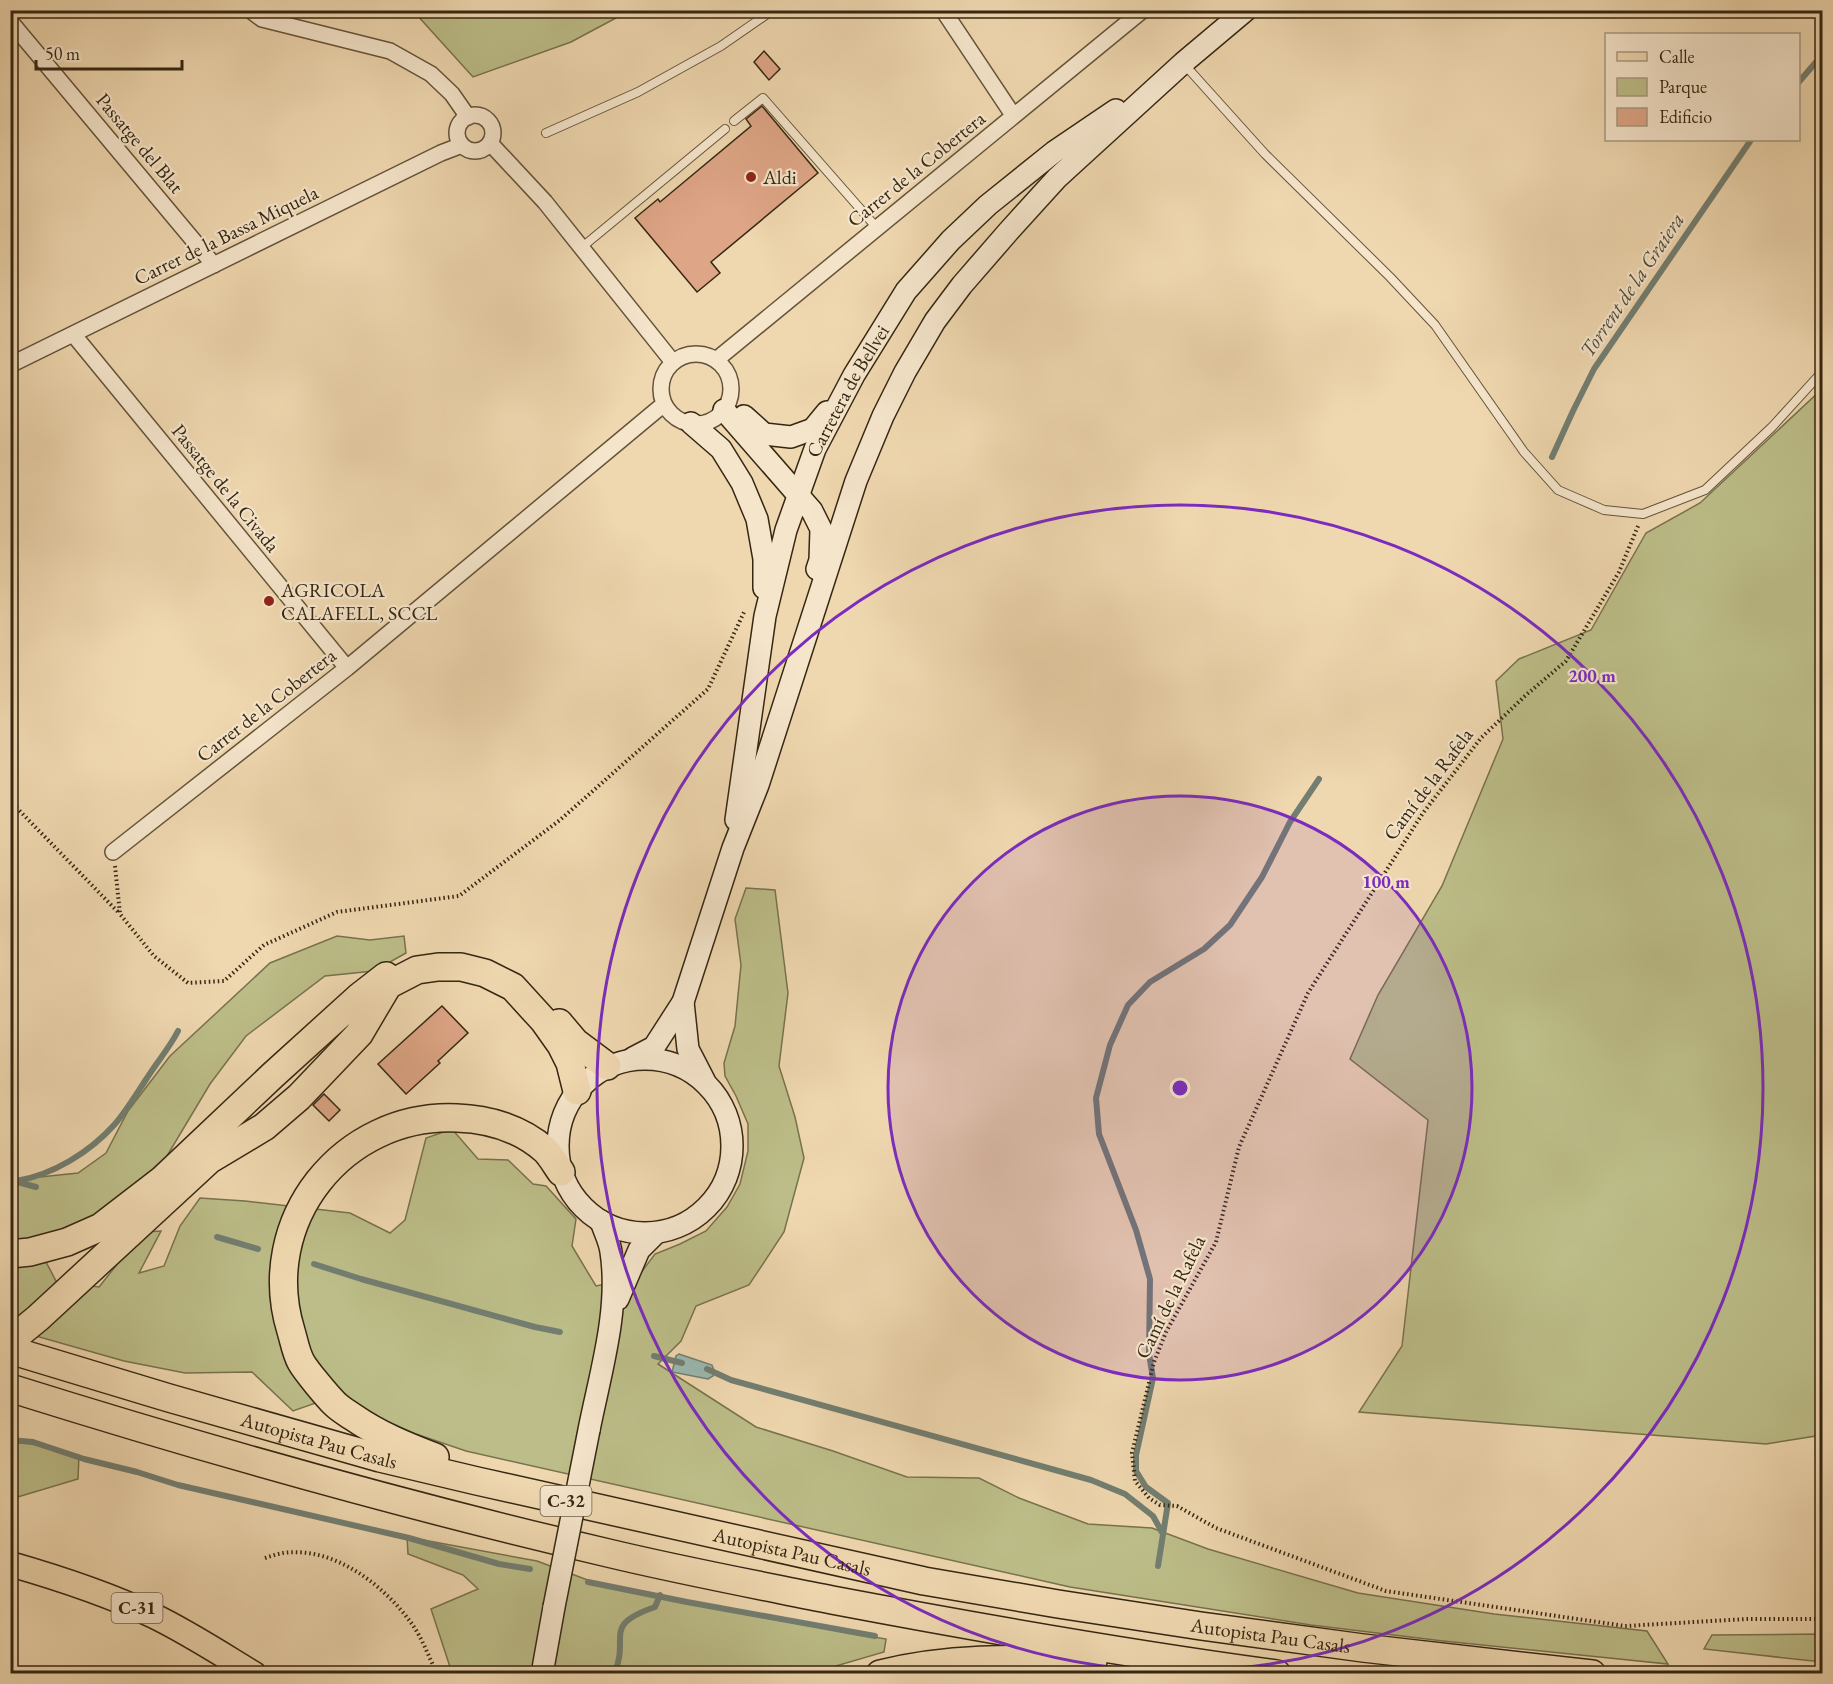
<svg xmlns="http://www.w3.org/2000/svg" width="1833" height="1684" viewBox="0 0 1833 1684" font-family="'EB Garamond',serif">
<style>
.green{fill:#bcbd88;stroke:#78724e;stroke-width:1.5}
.water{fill:#9ab8b0;stroke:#727e71;stroke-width:1.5}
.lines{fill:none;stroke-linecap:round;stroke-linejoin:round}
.stream{stroke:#727e71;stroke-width:6}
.building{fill:#dea586;stroke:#352713;stroke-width:1.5}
.service-casing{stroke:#64533a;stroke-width:10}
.minor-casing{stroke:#64533a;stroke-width:18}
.secondary-casing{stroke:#352713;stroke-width:24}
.primary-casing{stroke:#352713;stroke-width:27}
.motorway-casing{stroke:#352713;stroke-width:30}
.path{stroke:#352713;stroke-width:4;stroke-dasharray:1.5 3;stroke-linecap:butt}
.service{stroke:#f5e5cb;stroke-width:8}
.minor{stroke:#f5e5cb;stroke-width:15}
.secondary{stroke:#f5e5cb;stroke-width:21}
.primary{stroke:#efd7af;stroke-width:24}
.motorway{stroke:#efd7af;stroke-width:27}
.secondary-bridge-casing{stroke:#352713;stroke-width:24;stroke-linecap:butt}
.secondary-bridge{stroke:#f5e5cb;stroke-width:21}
.ring{fill:none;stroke:#7b2cbf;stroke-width:3}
.poi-dot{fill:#8f2418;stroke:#f5e5cb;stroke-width:2}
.labels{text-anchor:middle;stroke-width:4.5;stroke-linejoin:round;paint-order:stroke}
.shield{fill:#f5e5cb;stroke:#6f604a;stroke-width:1.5}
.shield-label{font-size:18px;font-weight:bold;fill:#352713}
.street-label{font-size:20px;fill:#352713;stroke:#f5e5cb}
.poi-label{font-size:20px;fill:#352713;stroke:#f5e5cb;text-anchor:start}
.water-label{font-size:21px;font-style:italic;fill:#4e4b3a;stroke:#f5e5cb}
.centre{fill:#7b2cbf;stroke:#f5e5cb;stroke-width:3}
.ring-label{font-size:18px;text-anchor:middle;font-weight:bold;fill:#7b2cbf;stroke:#f5e5cb;stroke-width:4.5;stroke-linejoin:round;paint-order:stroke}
</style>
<rect width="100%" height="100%" fill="#efd7af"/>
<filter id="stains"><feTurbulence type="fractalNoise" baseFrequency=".00333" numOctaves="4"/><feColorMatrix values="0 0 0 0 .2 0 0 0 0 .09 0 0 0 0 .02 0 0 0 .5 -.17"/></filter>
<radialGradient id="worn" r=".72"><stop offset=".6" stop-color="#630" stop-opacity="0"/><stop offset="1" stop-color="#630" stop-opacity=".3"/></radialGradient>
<!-- green -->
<path class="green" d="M402 11H629L571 42 473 77 416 14Z
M1822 389V1435L1766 1444 1359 1412 1402 1346 1428 1120 1350 1059 1378 995 1442 886 1503 739 1496 681 1519 659 1591 630 1646 533 1700 503Z
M746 888 775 890 788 993 779 1066 795 1117 804 1158 784 1232 749 1285 696 1306 681 1341 658 1364 756 1427 833 1451 907 1477 979 1478 1019 1498 1088 1524 1152 1528 1208 1549 1358 1593 1494 1614 1647 1631 1668 1664 1443 1641 1311 1625 1070 1587 466 1451 413 1433 370 1414 344 1393 293 1411 252 1372 185 1373 124 1361 11 1329 10 1178 21 1179 78 1173 106 1153 128 1111 170 1056 270 963 337 936 370 940 404 936 406 953 374 971 325 976 246 1036 210 1084 164 1161 45 1260 56 1281 99 1287 143 1232 161 1231 139 1273 164 1266 180 1226 200 1198 245 1201 350 1213 390 1233 405 1220 426 1138 452 1129 478 1159 508 1160 533 1184 546 1186 576 1219 572 1246 596 1286 637 1278 655 1254 680 1244 706 1231 727 1207 740 1184 748 1151V1124L736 1096 725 1076 724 1063 735 1026 741 965 735 919Z
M11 1443H27L79 1455 78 1479 11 1499Z
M407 1537 537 1561 601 1585 765 1618 886 1639 884 1652 812 1673H452L431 1609 478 1589 463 1575 408 1554Z
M1822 1634V1662L1704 1649 1712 1635Z"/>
<!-- water -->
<path class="water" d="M679 1354 712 1365 714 1370 713 1376 708 1379 672 1372 676 1356Z"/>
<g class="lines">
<!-- stream -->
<path class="stream" d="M1798 83 1822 55
M1552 457 1573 411 1594 369 1751 140
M10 1180 36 1187
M16 1181C53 1175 90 1152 115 1124 127 1110 137 1093 147 1078 157 1062 170 1047 178 1031
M217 1237 258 1249
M314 1264 361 1279 535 1327 560 1332
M654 1356 682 1363
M707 1369 731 1380 1091 1480 1125 1494 1153 1516 1163 1534
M10 1440 33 1442 84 1459 137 1472 178 1485 409 1538 499 1564 530 1569
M1158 1566 1168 1503 1146 1487 1136 1471V1455L1153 1378 1149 1354 1150 1279 1136 1230 1099 1134 1096 1098 1110 1045 1128 1005 1150 982 1204 949 1230 925 1262 877 1290 822 1319 779
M588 1582 687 1602 875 1636
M614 1674C631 1637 600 1626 655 1607L660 1595"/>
</g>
<!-- building -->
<path class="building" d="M764 51 780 69 769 80 754 62Z
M762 106 818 173 711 262 720 273 697 292 635 218 658 199 660 202 751 126 746 119Z
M442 1006 468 1033 438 1061 440 1063 406 1094 378 1064Z
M324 1094 340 1110 329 1121 313 1105Z"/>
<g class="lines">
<defs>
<path id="service" d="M1184 64 1265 154 1390 277 1435 325 1524 452 1558 490 1604 510 1643 514 1705 490 1772 427 1822 372
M734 121 763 98 877 228
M546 133 638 92 721 46 773 10
M581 248 725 129"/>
<path id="minor" d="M250 10 262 19 390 51 431 74 452 94 468 117
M943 10 1013 115
M10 21 214 265
M457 133a18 18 0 1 1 36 0a18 18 0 1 1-36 0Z
M490 143 545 202 672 361
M73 334 347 668
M661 389a35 35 0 1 1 70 0a35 35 0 1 1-70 0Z
M716 360 1143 10
M10 365 441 153 462 145
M113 852 347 668 664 404"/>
<g id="secondary">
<path d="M724 410 812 511 821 529 820 560 817 569"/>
<path d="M744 416 764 434 791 437 813 429 827 412"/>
<path d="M691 423 721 449 742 483 757 519 764 559V588"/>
<path id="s1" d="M736 820 765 616 786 530 815 449 854 375 906 291 951 240 988 205 1054 152 1116 110"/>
<path d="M683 1002 688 1049 704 1080"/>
<path d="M633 1058 654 1047 683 1002 733 848 758 785 856 481 883 416 905 372 935 321 962 285 1008 232 1057 178 1183 63 1246 10"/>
<circle cx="645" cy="1146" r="87"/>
<path d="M618 1299 639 1250 656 1233"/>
<path d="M589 1430C600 1374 620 1310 611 1252 610 1242 604 1231 601 1221"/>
<path d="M542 1674 554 1607"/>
</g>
<path id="primary" d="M10 1564C59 1578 108 1594 154 1616 189 1633 221 1654 254 1674"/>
<g id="motorway">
<path d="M559 1023 575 1042 607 1066"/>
<path d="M10 1254 30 1252 67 1242 101 1227 162 1180 273 1075 359 997 386 976"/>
<path d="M10 1341 38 1318 209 1160 264 1127 299 1097 359 1034 388 985 417 970 438 967H461L485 973 513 987 544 1021 561 1045 570 1063 577 1091"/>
<path id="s2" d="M10 1350 169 1398 380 1458 477 1481 924 1581 1058 1604 1201 1626 1363 1648 1592 1674"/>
<path d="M10 1388C208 1450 407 1506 608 1553 683 1571 758 1585 832 1600 980 1628 1128 1654 1277 1674"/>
<path d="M435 1457C406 1446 379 1435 353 1417 347 1413 340 1409 335 1404 327 1396 306 1371 301 1362 296 1353 294 1341 291 1331 257 1221 343 1113 457 1118 489 1119 521 1129 545 1150 551 1156 556 1165 561 1172"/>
<path d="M880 1674C953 1656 1019 1659 1093 1661"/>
</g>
</defs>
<!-- service casing -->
<use href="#service" class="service-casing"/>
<!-- minor casing -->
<use href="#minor" class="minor-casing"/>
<!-- secondary casing -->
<use href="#secondary" class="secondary-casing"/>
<!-- primary casing -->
<use href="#primary" class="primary-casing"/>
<!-- motorway casing -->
<use href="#motorway" class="motorway-casing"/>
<!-- path -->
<path class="path" d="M1638 526 1619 572 1566 661 1526 695 1481 738 1423 813 1308 993 1239 1147 1216 1242 1166 1332 1154 1362 1132 1453 1135 1481 1149 1498 1160 1505 1177 1506 1216 1528 1386 1591 1625 1626 1747 1619H1822
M10 801 119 913
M115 866 120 914 154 956 188 983 224 981 264 945 337 912 459 896 560 820 708 689 745 610
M265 1558C271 1556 277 1554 283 1553 334 1546 384 1585 412 1624 422 1638 429 1657 437 1674"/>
<!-- service -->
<use href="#service" class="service"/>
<!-- minor -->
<use href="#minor" class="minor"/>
<!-- secondary -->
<use href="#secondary" class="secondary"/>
<!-- primary -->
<use href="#primary" class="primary"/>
<!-- motorway -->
<use href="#motorway" class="motorway"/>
<defs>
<path id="secondary-bridge" d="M554 1607 589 1430"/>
</defs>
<!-- secondary-bridge casing -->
<use href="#secondary-bridge" class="secondary-bridge-casing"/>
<!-- secondary-bridge -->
<use href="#secondary-bridge" class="secondary-bridge"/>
</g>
<!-- distance rings -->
<circle cx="1180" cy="1088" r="292" fill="#7b2cbf" fill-opacity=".12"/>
<g class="ring">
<circle cx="1180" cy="1088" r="292"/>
<circle cx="1180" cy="1088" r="583"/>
</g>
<!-- markers -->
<g class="poi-dot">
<circle cx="751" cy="177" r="6"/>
<circle cx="269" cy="601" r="6"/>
</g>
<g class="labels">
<!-- shield labels -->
<g class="shield">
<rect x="540.5" y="1486" width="51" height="30" rx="4.5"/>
<rect x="111.5" y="1593" width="51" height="30" rx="4.5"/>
</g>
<g class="shield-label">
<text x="566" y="1507">C-32</text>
<text x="137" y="1614">C-31</text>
</g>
<!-- street labels -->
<g class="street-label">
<text transform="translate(140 143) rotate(50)" y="7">Passatge del Blat</text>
<text transform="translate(916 169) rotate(-39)" y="7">Carrer de la Cobertera</text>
<text transform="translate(226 235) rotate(-26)" y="7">Carrer de la Bassa Miquela</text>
<text dy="7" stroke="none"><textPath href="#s1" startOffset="447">Carretera de Bellvei</textPath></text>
<text transform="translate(226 488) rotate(51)" y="7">Passatge de la Civada</text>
<text transform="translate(266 705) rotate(-38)" y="7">Carrer de la Cobertera</text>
<text transform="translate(1428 784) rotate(-53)" y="7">Camí de la Rafela</text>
<text transform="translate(1170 1297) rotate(-64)" y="7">Camí de la Rafela</text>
<text dy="7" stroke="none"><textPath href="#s2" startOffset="322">Autopista Pau Casals</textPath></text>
<text dy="7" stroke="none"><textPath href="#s2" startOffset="808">Autopista Pau Casals</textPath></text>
<text dy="7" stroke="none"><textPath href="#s2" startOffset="1294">Autopista Pau Casals</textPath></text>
</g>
<!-- poi labels -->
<g class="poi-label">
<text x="763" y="184">Aldi</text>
<text x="281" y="597">AGRICOLA<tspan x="281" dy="23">CALAFELL, SCCL</tspan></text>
</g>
<!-- water labels -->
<g class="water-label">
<text transform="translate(1632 285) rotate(-56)" y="7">Torrent de la Graiera</text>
</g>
</g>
<circle cx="1180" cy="1088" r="9" class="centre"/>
<g class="ring-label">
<text x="1592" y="682">200 m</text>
<text x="1386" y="888">100 m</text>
</g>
<!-- margin -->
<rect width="1833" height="1684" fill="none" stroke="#efd7af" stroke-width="36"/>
<rect x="12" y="12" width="1809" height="1660" fill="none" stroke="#352713" stroke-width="3"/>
<rect x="18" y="18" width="1797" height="1648" fill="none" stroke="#352713" stroke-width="1.5"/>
<!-- legend -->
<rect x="1605" y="33" width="195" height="108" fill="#f5e5cb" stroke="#a89981" stroke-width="1.5"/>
<rect x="1617" y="52" width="30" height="9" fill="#efd7af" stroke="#a89981" stroke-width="1.5"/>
<text x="1659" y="63" font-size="18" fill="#352713">Calle</text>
<rect x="1617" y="78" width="30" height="18" fill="#bcbd88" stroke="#a89981" stroke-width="1.5"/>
<text x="1659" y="93" font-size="18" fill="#352713">Parque</text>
<rect x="1617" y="108" width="30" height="18" fill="#dea586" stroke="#a89981" stroke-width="1.5"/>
<text x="1659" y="123" font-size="18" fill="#352713">Edificio</text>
<!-- scale -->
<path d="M36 60v9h146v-9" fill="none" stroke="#352713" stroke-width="3"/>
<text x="45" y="60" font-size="18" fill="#352713" stroke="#f5e5cb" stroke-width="4.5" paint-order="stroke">50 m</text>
<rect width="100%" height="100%" filter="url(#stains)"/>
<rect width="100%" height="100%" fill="url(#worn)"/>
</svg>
